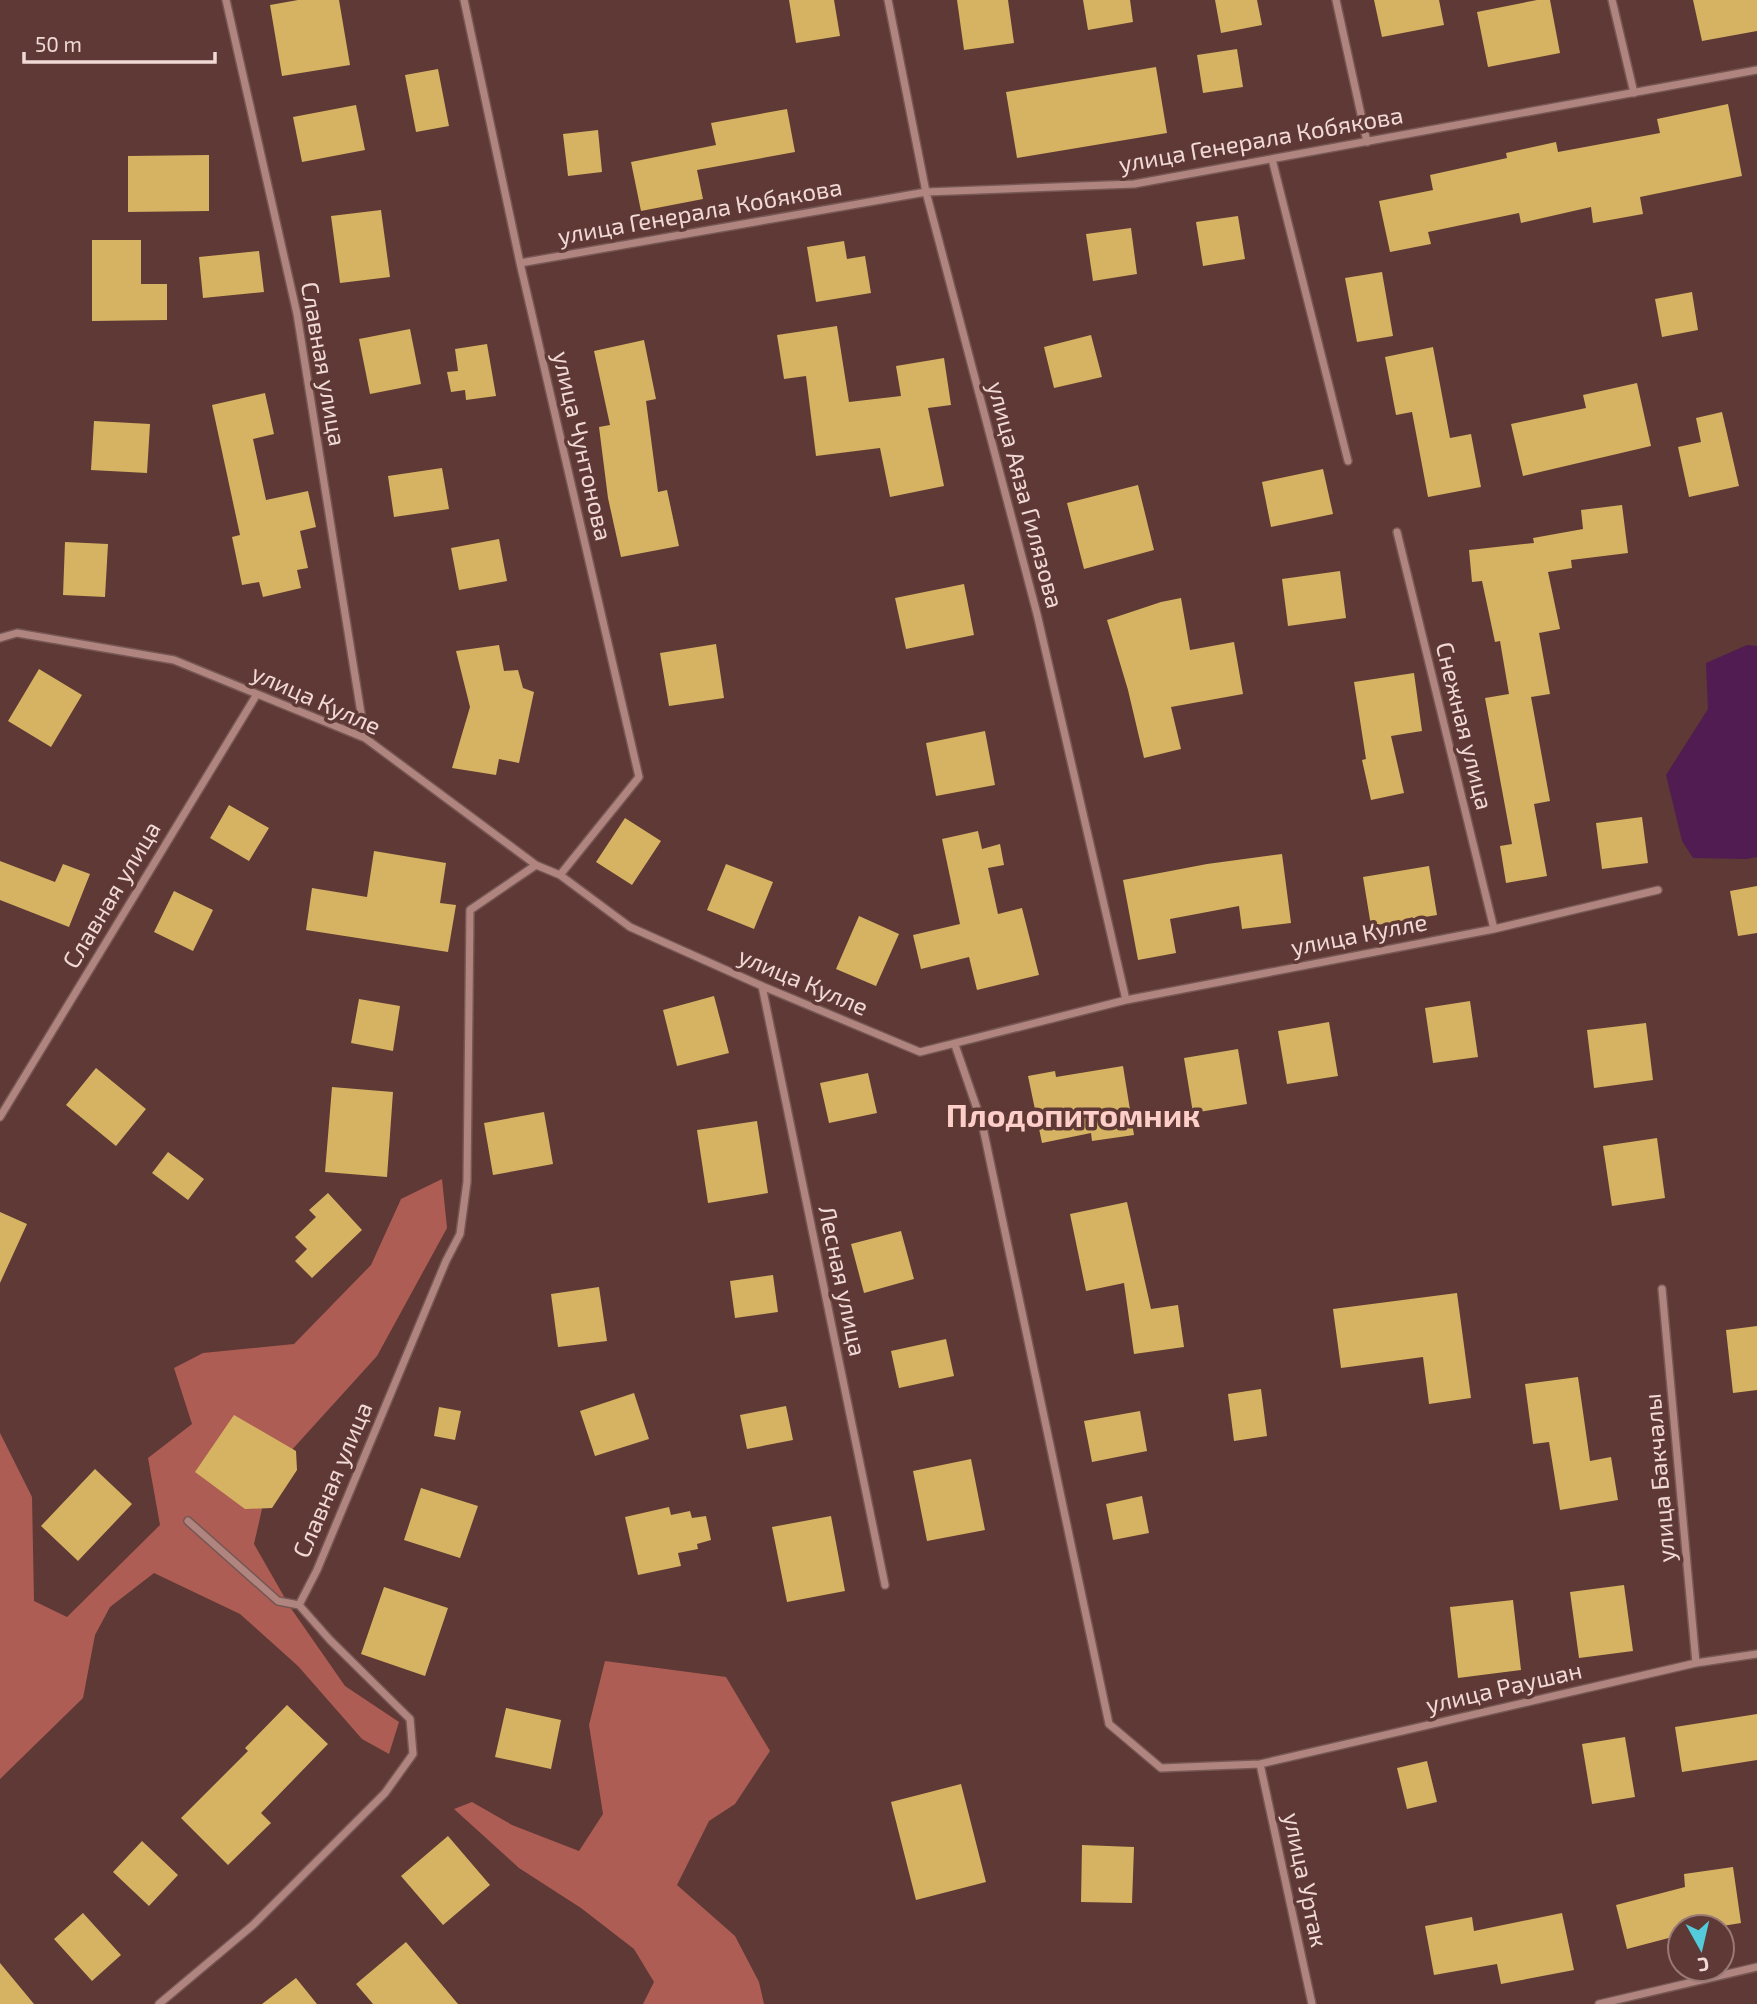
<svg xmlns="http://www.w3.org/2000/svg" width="1757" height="2004" viewBox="0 0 1757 2004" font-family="'Exo 2',sans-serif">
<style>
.forest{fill:#ae5d55}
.water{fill:#501c51}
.building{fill:#d5b363}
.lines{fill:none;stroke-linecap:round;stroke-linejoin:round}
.minor-casing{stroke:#765754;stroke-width:10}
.minor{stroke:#b0857f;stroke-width:7}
.labels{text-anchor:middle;stroke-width:7;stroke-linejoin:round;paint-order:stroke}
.street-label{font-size:24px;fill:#f1d9d6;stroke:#5f3935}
.district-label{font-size:32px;font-weight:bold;fill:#fecfc8;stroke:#5f3935}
</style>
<rect width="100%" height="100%" fill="#5f3935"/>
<!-- forest -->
<path class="forest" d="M442 1179 447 1228 377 1356 270 1474 254 1544 290 1607 345 1686 399 1722 389 1754 362 1739 298 1666 240 1614 154 1573 110 1607 95 1635 83 1698 0 1779V1433L32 1497 34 1601 67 1617 160 1525 148 1458 192 1424 174 1368 203 1353 294 1344 371 1265 401 1199Z
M605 1661 726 1677 770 1751 735 1804 709 1821 677 1885 735 1936 759 1982 764 2004H643L654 1982 634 1949 581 1908 519 1868 454 1809 472 1802 512 1825 579 1851 603 1814 589 1725Z"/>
<!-- water -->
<path class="water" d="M1747 645 1757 646V857L1747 859 1693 858 1682 841 1666 775 1708 709 1706 663Z"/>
<!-- building -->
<path class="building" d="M298 0H339L350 65 282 76 270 5Z
M789 0H834L840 36 796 43Z
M957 0H1008L1014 43 964 50Z
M1083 0H1130L1133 22 1088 30Z
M1215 0H1257L1262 25 1221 33Z
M1374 0H1439L1444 25 1382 37Z
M1537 0H1550L1560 53 1488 67 1477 12Z
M1693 0H1757V31L1702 41Z
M1237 49 1243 87 1203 93 1197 55Z
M1156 67 1167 133 1017 158 1006 92Z
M438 69 449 126 416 132 405 75Z
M1728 104 1742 176 1640 197 1643 214 1593 223 1591 207 1521 223 1519 213 1428 232 1431 244 1390 252 1379 201 1433 190 1430 175 1507 158 1506 153 1556 142 1558 152 1660 133 1657 119Z
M356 105 365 150 302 162 293 117Z
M787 109 795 152 697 170 703 199 641 211 631 162 716 145 711 123Z
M598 130 602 172 568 176 563 134Z
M209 155V211L128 212V156Z
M381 210 390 277 340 283 331 216Z
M1238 216 1245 259 1203 266 1196 222Z
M1131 228 1137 274 1093 281 1086 234Z
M92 240H141V284H167V320L92 321Z
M844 241 847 259 865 256 871 293 816 302 807 247Z
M259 251 264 292 203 298 199 257Z
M1382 272 1393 336 1357 342 1345 278Z
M1692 292 1698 330 1662 337 1655 299Z
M837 326 849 402 901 396 896 366 944 358 951 405 928 408 944 486 890 497 880 448 816 456 806 376 784 379 777 335Z
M410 329 421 384 370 394 359 339Z
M1091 335 1102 377 1054 388 1044 347Z
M644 340 656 399 646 401 658 492 667 490 679 546 621 557 608 498 599 427 610 425 594 351Z
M487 344 496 396 466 400 465 390 451 392 447 372 458 371 455 349Z
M1433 347 1450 438 1471 434 1481 487 1428 497 1412 412 1396 415 1385 357Z
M1637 383 1651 446 1523 476 1511 424 1586 408 1583 395Z
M265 393 274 434 253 439 266 500 308 491 316 527 300 531 308 568 297 570 301 588 263 597 259 582 242 585 232 537 240 535 212 405Z
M1722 412 1739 486 1689 497 1678 447 1701 442 1696 418Z
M94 421 150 424 147 473 91 470Z
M442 468 449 509 394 517 388 476Z
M1323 469 1333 514 1271 527 1262 482Z
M1138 485 1154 550 1084 569 1067 503Z
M1622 505 1628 553 1571 560 1572 568 1548 572 1560 629 1539 633 1550 694 1531 697 1550 801 1534 804 1547 876 1506 883 1500 846 1512 844 1485 698 1509 694 1500 641 1495 642 1482 581 1472 582 1469 550 1534 543 1533 538 1583 529 1581 510Z
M499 539 507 581 459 590 451 548Z
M65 542 108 544 105 597 63 595Z
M1340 571 1346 618 1288 626 1282 579Z
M964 584 974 635 906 649 895 598Z
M1181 598 1190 650 1234 642 1243 694 1171 707 1181 749 1144 758 1128 690 1107 620 1161 602Z
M716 644 724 698 669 706 660 653Z
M499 645 504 671 518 670 523 688 534 692 519 763 499 759 496 775 452 768 470 707 456 651Z
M39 669 82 695 51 747 8 721Z
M1414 673 1422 731 1391 736 1404 793 1371 800 1362 760 1366 759 1354 682Z
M985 731 995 785 936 796 926 743Z
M229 805 269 828 249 861 210 838Z
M1642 817 1648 863 1602 869 1596 823Z
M625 818 661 841 632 885 596 862Z
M978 831 982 849 1000 844 1004 865 988 868 998 914 1022 908 1039 975 977 990 969 957 921 969 913 935 960 924 942 839Z
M374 851 446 863 440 903 456 905 448 952 306 930 312 888 367 897Z
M1282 854 1291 923 1242 929 1239 906 1170 919 1176 953 1138 960 1123 880 1207 864Z
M0 861 55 882 63 864 90 874 69 927 0 900Z
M726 864 773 882 754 929 707 910Z
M1429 866 1437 915 1371 926 1363 877Z
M1757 886V933L1738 936 1730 891Z
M174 891 213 910 193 951 154 932Z
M859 916 899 934 876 986 836 969Z
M714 996 729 1053 677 1066 663 1010Z
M359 999 400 1006 393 1051 351 1043Z
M1470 1001 1478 1057 1433 1063 1425 1008Z
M1329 1022 1338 1076 1287 1084 1278 1031Z
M1646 1023 1653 1080 1594 1088 1587 1030Z
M1238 1049 1247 1104 1193 1113 1184 1058Z
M1123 1066 1134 1135 1092 1141 1091 1133 1042 1143 1028 1076 1055 1071 1056 1077Z
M96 1068 146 1109 116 1146 66 1105Z
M868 1073 877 1113 829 1123 820 1083Z
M332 1087 393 1092 387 1177 325 1172Z
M544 1112 553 1164 493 1175 484 1123Z
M757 1121 768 1193 708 1203 697 1130Z
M1657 1138 1665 1198 1612 1206 1603 1146Z
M168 1152 204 1179 188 1200 152 1173Z
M328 1193 362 1230 312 1278 295 1261 307 1249 295 1237 316 1217 309 1210Z
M1127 1202 1151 1309 1178 1305 1184 1347 1134 1354 1124 1283 1086 1291 1070 1214Z
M0 1212 27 1224 0 1283Z
M901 1231 914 1279 864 1293 851 1244Z
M773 1275 778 1312 735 1318 730 1281Z
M599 1287 607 1341 558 1347 551 1294Z
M1457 1293 1471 1398 1429 1404 1423 1357 1341 1368 1333 1309Z
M1757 1326V1390L1733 1393 1726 1330Z
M946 1339 954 1376 899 1388 891 1351Z
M1578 1377 1590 1461 1611 1457 1618 1500 1560 1510 1549 1442 1533 1444 1525 1384Z
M1261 1389 1267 1436 1234 1441 1228 1394Z
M634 1393 649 1439 595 1456 580 1411Z
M786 1406 793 1440 747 1449 740 1415Z
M439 1407 461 1411 455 1440 434 1436Z
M1140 1411 1147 1451 1092 1462 1084 1421Z
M234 1415 296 1451 297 1470 272 1508 245 1509 195 1472Z
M971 1459 985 1530 927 1541 913 1471Z
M95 1469 132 1504 78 1561 41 1526Z
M421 1488 478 1506 460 1558 404 1540Z
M1142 1496 1149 1533 1113 1540 1106 1504Z
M669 1507 671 1515 690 1511 692 1518 706 1516 711 1540 697 1544 698 1549 678 1553 681 1566 638 1575 625 1517Z
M831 1516 845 1591 787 1602 772 1527Z
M1624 1585 1633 1651 1579 1658 1570 1592Z
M384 1587 448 1608 425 1676 361 1654Z
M1513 1600 1521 1670 1458 1678 1450 1607Z
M287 1705 328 1744 261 1813 271 1823 228 1865 181 1818 248 1751 245 1748Z
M506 1708 561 1720 551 1769 495 1757Z
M1757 1714V1760L1682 1772 1675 1727Z
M1625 1737 1635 1797 1592 1804 1582 1744Z
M1427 1761 1437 1802 1407 1809 1397 1768Z
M961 1784 986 1882 916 1900 891 1802Z
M448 1836 490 1885 443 1925 401 1876Z
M142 1841 178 1875 149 1906 113 1872Z
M1082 1845 1134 1847 1132 1903 1081 1902Z
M1733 1867 1741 1923 1716 1927H1680V1935L1627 1949 1616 1905 1685 1887 1684 1874Z
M83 1913 121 1955 92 1981 54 1939Z
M1562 1913 1574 1970 1501 1984 1497 1964 1434 1975 1425 1926 1472 1917 1474 1931Z
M406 1942 458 2004H373L356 1984Z
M0 1963 34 2004H0Z
M296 1978 317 2004H262Z"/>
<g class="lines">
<defs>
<path id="minor" d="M226 0 297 314 365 738
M464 0 520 263 639 777 560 875
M888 0 926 192 1037 614 1126 1000
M1336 0 1367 142
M1612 0 1634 93
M1272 159 1348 461
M520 263 926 192 1134 184 1757 70
M1397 532 1494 929
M0 638 17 633 174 660 365 738 536 865 560 875 630 927 762 986 920 1052 1126 1000 1494 929 1658 890
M762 986 885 1585
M955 1045 982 1123 1109 1724 1161 1768 1260 1764 1696 1663 1757 1654
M0 1117 257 694
M1662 1289 1696 1663
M188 1521 278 1601 299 1605
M1260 1764 1312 2004
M159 2004 253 1925 385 1793 413 1754 410 1719 330 1640 299 1605 317 1570 446 1261 460 1234 467 1182 470 910 536 865
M1599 2004 1757 1967"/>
</defs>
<!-- minor casing -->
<use href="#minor" class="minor-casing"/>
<!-- minor -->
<use href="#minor" class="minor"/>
</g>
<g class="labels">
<!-- street labels -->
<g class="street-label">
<text transform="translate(1261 140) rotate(-10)" y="8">улица Генерала Кобякова</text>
<text transform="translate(700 212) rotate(-10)" y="8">улица Генерала Кобякова</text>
<text transform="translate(323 364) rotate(80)" y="8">Славная улица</text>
<text transform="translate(582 446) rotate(77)" y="8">улица Чунтонова</text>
<text transform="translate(1025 495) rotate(75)" y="8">улица Аяза Гилязова</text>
<text transform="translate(316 700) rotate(24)" y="8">улица Кулле</text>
<text transform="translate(1464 726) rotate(76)" y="8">Снежная улица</text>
<text transform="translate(112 895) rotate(-59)" y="8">Славная улица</text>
<text transform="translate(1359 935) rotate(-11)" y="8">улица Кулле</text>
<text transform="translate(803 982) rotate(23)" y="8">улица Кулле</text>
<text transform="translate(842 1281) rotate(78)" y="8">Лесная улица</text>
<text transform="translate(1660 1478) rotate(-95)" y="8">улица Бакчалы</text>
<text transform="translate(333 1480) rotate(-67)" y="8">Славная улица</text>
<text transform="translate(1504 1688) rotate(-13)" y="8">улица Раушан</text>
<text transform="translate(1305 1880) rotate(78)" y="8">улица Уртак</text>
</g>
<!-- district labels -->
<g class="district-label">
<text x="1073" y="1127">Плодопитомник</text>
</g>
</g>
<!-- north arrow -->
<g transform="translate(1701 1948) rotate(172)"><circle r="33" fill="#5f3935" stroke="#997975" stroke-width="2"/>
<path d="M0-5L12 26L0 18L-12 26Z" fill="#53cbda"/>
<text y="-10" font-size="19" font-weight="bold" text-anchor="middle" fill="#f1d9d6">С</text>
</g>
<!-- scale -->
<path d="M24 52v10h191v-10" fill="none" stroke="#f1d9d6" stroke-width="3.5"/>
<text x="35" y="52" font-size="21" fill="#f1d9d6" stroke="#5f3935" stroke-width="5" paint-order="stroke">50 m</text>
</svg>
